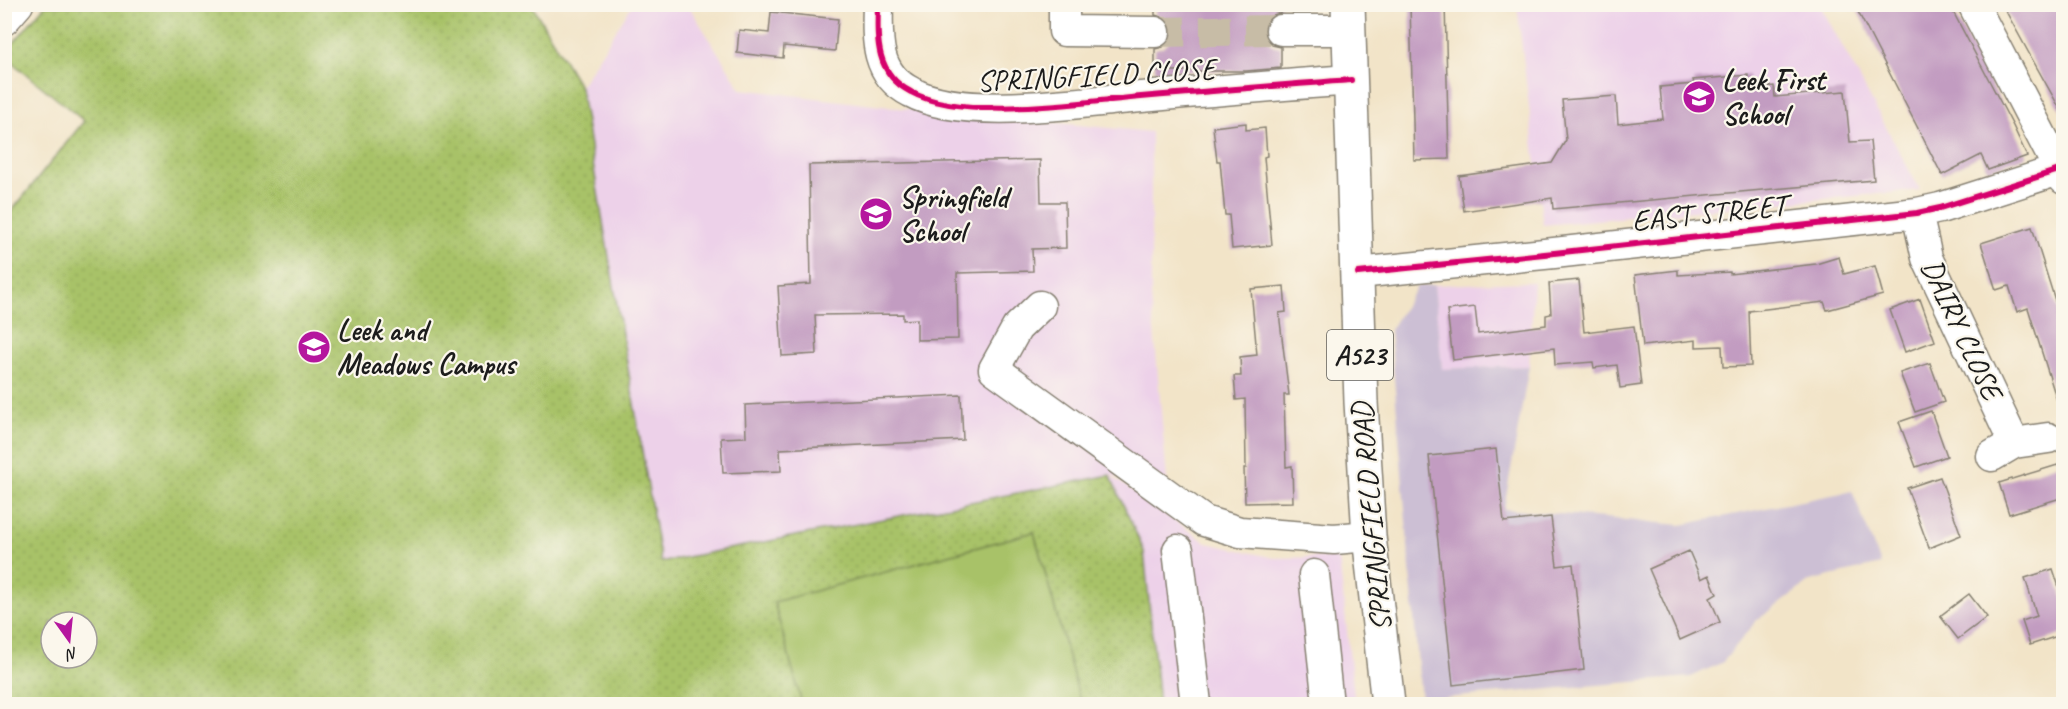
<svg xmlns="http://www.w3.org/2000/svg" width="2068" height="709" viewBox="0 0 2068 709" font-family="Caveat,sans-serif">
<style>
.built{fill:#edd1e9;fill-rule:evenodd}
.industrial{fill:#ccbfd4}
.park{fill:url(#park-dots);stroke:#626f42;stroke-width:1.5;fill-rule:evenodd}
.garden{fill:#a8c268;stroke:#626f42;stroke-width:1.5}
.building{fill:#c29cc1}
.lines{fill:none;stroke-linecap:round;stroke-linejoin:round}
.minor-tunnel{stroke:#c7bca6;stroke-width:30;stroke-dasharray:30 15;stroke-linecap:butt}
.minor-casing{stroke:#878072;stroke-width:33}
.highway-casing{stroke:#878072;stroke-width:36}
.minor{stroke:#fff;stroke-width:30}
.highway{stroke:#fff;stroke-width:33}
.cycleway-casing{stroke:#fbf7ec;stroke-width:10}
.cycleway{stroke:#d6006c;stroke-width:6}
.labels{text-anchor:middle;stroke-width:4.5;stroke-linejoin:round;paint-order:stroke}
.shield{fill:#fbf7ec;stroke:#5f5e5a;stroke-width:1.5}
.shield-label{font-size:28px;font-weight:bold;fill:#1c1c1c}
.street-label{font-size:30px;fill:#1c1c1c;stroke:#fbf7ec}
.poi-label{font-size:30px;font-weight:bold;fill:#1c1c1c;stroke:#fbf7ec;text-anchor:start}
</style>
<defs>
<pattern id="park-dots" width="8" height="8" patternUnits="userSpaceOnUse" patternTransform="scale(1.5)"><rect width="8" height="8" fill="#a8c268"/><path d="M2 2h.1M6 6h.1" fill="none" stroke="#90a65a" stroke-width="1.8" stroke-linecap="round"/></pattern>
</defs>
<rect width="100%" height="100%" fill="#fbf7ec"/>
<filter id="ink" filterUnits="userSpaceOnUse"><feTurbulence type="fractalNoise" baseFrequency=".0167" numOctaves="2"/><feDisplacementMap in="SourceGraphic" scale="12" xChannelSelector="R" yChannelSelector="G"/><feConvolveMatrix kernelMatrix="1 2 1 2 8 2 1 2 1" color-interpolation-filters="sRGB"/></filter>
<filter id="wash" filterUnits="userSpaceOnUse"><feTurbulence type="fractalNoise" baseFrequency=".008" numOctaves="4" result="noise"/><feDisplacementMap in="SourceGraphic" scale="24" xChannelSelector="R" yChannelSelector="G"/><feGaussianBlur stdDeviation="1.35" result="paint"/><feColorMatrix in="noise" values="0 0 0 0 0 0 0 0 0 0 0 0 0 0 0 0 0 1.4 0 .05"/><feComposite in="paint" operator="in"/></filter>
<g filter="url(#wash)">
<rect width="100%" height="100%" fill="#f2e4c8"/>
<!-- built -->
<path class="built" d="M45 5H532L580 87 632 5H688L741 89 898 108 1151 132V296L1167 480 1111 476 1207 543 1274 558 1339 557 1355 704H5L4 217 6 218 84 121 5 57V53ZM51 622H87V658H51Z
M1517 5H1820L1920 190 1543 225Z
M1534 282 1529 366 1442 369 1434 285Z"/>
<!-- industrial -->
<path class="industrial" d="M1434 285 1442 369 1529 366 1504 509 1681 525 1852 491 1881 564 1810 581 1756 621 1723 662 1691 677 1421 700 1390 330 1417 286Z"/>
<!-- park -->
<path class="park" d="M45 5H532L580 87 661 562 1110 475 1144 551 1159 704H5L4 217 6 218 84 121 5 57V53ZM51 622H87V658H51Z"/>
<!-- garden -->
<path class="garden" d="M1034 532 1081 704H802L774 602Z"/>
<g id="blocks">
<!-- building -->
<path class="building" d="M1155 4H1281V13L1273 15 1266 21 1264 31 1266 38 1272 45 1281 47V68L1246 71H1155V49L1163 47 1169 41 1172 32 1170 23 1164 18 1155 15Z
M1410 4H1445L1449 159 1414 160Z
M1854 4H1949L2013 126 2027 156 1988 170 1981 155 1942 175Z
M2002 4H2064V116L2031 57Z
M771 12 838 19 835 51 784 46 783 58 737 53 739 30 769 33Z
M1748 75 1749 89 1774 86 1775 97 1845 91 1850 142 1870 141 1874 180 1553 209 1552 198 1464 211 1459 176 1552 163 1566 140 1562 100 1616 96 1618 124 1663 119 1660 87 1694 84 1693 80Z
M1246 123V130L1265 128 1267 156 1264 157 1272 245 1232 249 1229 215H1225L1220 161H1217L1213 127Z
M1040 160 1041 202H1065L1066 248 1032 249 1033 271 957 273 958 339 917 340V319L903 320V314L815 315 817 354 782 356 778 286 811 284 809 165Z
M2032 227 2064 329V404H2058L2028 308 2017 312 2009 286 1996 290 1981 243Z
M1839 257 1844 274 1875 266 1883 295 1827 310 1824 302 1749 311 1751 366 1723 367 1722 346 1696 347V340L1643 346 1635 275 1678 270V275L1730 272V274L1816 264Z
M1579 280 1584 332 1634 326 1641 385 1620 388 1617 365 1594 368 1593 362 1555 365 1554 348 1453 360 1447 310 1475 307 1478 334 1546 325V315L1551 314 1549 283Z
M1284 286 1286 312 1279 313 1289 395H1284L1286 467 1292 466 1293 502 1245 503 1244 468H1246L1245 399 1236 400 1234 376H1241L1240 357 1257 355 1251 289Z
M1920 299 1935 341 1905 352 1890 310Z
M1930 363 1944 402 1915 412 1900 373Z
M961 395 963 440 780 449 781 471 723 473 721 438 746 437 745 405Z
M1931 411 1947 456 1916 467 1899 422Z
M1496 449 1504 522 1551 517 1557 566 1573 564 1584 670 1453 685 1429 456Z
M2064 463V497L2009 514 1999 483Z
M1940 477 1961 535 1929 548 1907 488Z
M1689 551 1701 579 1709 575 1717 594 1710 598 1720 622 1680 640 1649 569Z
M2053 569 2064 602V634L2030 645 2022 621 2037 616 2025 578Z
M1969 594 1987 617 1958 639 1940 616Z"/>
</g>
</g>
<g filter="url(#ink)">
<use href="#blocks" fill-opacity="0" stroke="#878072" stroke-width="1.5"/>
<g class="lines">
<!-- minor-tunnel -->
<path class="minor-tunnel" d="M1155 32 1281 30"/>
<defs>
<path id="minor" d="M878 4C877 39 875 74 911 92 963 121 1081 102 1141 97 1211 91 1281 85 1351 80
M1064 4V31L1155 32
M1973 4 2064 179
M4 20 18 4
M1281 30H1349
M1917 213 1927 258 2014 443
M1358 273 1554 253 1917 213 1940 208 2059 170
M1040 306 1017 328 994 369 1204 521 1240 532 1334 539 1369 536
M1992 456 2014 443 2048 438
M1178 550 1196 704
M1314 575 1328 704"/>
<path id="highway" d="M1348 4 1361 402 1369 536 1388 704"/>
</defs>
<!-- minor casing -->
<use href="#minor" class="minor-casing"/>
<!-- highway casing -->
<use href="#highway" class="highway-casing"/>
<!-- minor -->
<use href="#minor" class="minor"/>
<!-- highway -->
<use href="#highway" class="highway"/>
<defs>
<path id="cycleway" d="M878 4C877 39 875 74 911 92 963 121 1081 102 1141 97 1211 91 1281 85 1351 80
M1358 273 1554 253 1917 213 1940 208 2059 170"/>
</defs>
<!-- cycleway casing -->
<use href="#cycleway" class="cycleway-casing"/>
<!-- cycleway -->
<use href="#cycleway" class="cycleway"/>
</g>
</g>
<!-- icons -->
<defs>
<symbol id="school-disc" viewBox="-11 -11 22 22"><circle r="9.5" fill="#b5179e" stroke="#fbf7ec"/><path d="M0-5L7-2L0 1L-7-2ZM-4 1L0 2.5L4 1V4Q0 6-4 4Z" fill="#fff"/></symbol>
</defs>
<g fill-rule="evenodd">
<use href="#school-disc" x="1680" y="78" width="38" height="38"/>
<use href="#school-disc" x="857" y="195" width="38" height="38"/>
<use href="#school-disc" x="295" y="328" width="38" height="38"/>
</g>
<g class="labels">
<!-- shield labels -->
<rect class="shield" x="1327" y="330" width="66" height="50" rx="4.5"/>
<g class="shield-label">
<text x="1360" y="365">A523</text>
</g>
<!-- street labels -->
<g class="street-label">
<text transform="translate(1096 75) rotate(-3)" y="10">SPRINGFIELD CLOSE</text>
<text transform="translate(1709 213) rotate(-6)" y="10">EAST STREET</text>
<text transform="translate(1962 329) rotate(65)" y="10">DAIRY CLOSE</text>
<text transform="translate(1371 517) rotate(-95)" y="10">SPRINGFIELD ROAD</text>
</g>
<!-- poi labels -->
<g class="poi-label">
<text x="1722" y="90">Leek First<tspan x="1722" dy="34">School</tspan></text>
<text x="899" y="207">Springfield<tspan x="899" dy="34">School</tspan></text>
<text x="337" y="340">Leek and<tspan x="337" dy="34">Meadows Campus</tspan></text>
</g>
</g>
<!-- margin -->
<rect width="2068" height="709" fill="none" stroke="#fbf7ec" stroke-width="24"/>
<!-- north arrow -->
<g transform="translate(69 640) rotate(165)"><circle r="28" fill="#fbf7ec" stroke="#a29f99" stroke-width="1.5"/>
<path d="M0-4.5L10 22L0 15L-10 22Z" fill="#b5179e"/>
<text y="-9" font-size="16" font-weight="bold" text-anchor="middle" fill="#1c1c1c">N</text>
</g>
</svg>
